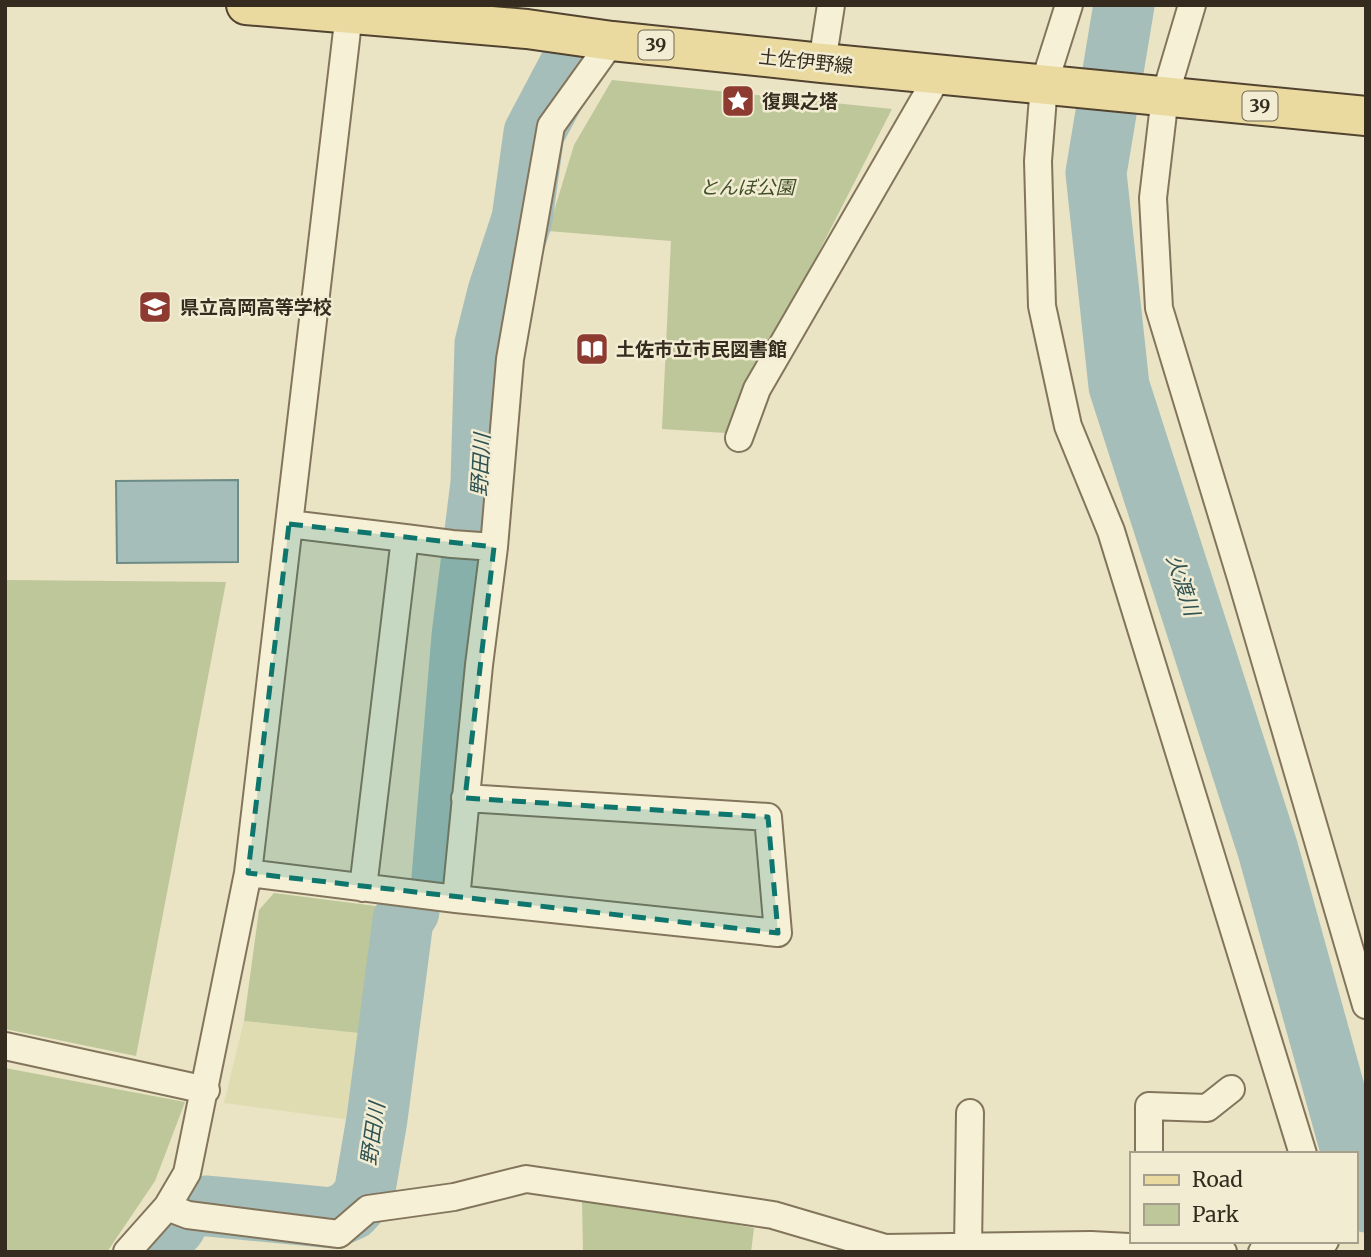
<svg xmlns="http://www.w3.org/2000/svg" width="1371" height="1257" viewBox="0 0 1371 1257" font-family="Merriweather,'Noto Sans JP',serif">
<style>
.farmland{fill:#dfdcb2}
.green{fill:#bdc799}
.water{fill:#a6beb9;stroke:#6d8b87;stroke-width:2}
.lines{fill:none;stroke-linecap:round;stroke-linejoin:round}
.river{stroke:#a6beb9;stroke-width:61}
.minor-casing{stroke:#83755c;stroke-width:30}
.primary-casing{stroke:#514330;stroke-width:42}
.minor{stroke:#f6f0d7;stroke-width:26}
.primary{stroke:#eada9f;stroke-width:38}
.marked{fill:#0f766e;fill-opacity:0.2;stroke:#0f766e;stroke-width:5;stroke-dasharray:14 9;stroke-linejoin:round}
.labels{text-anchor:middle;stroke-width:5;stroke-linejoin:round;paint-order:stroke}
.shield{fill:#f2ecd3;stroke:#6e6655;stroke-width:2}
.shield-label{font-size:18px;font-weight:bold;fill:#352c1f}
.street-label{font-size:19px;fill:#352c1f;stroke:#f2ecd3}
.poi-label{font-size:19px;font-weight:bold;fill:#352c1f;stroke:#f2ecd3;text-anchor:start}
.park-label{font-size:19px;font-style:italic;fill:#414f27;stroke:#f2ecd3}
.water-label{font-size:21px;font-style:italic;fill:#2f5253;stroke:#f2ecd3}
</style>
<rect width="100%" height="100%" fill="#eae3c4"/>
<!-- farmland -->
<path class="farmland" d="M244 1021 378 1035 366 1122 224 1103Z"/>
<!-- green -->
<path class="green" d="M612 80 892 109 726 433 662 429 671 241 548 231 574 145Z
M5 580 226 582 136 1056 5 1029Z
M274 893 399 909 378 1035 244 1021 259 910Z
M5 1068 185 1102 155 1181 107 1252H5Z
M582 1197 754 1228 751 1252H583Z"/>
<!-- water -->
<path class="water" d="M238 480V562L117 563 116 481Z"/>
<g class="lines">
<!-- river -->
<path class="river" d="M1124 5 1096 173 1119 386 1268 850 1352 1154
M442 878 462 636 481 483 485 344 498 292 522 219 534 133 570 65
M1355 1164 1366 1202
M207 1206 333 1218 351 1210 364 1195 377 1119 403 920 409 911
M152 1252 176 1225"/>
<defs>
<path id="minor" d="M1069 5 1044 84 1038 161 1042 306 1068 426 1111 531 1303 1154
M1192 5 1165 96 1153 198 1159 308 1241 578 1366 1005
M822 63 831 5
M739 438 757 389 939 74
M289 524 405 538 363 888
M405 538 452 544 494 547
M248 873 456 899 778 933 768 817 465 798
M456 899 479 665 494 547 510 359 551 126 612 41
M5 1046 206 1090
M1149 1154V1106L1207 1108 1231 1089
M167 1207 188 1215 339 1234 368 1209 454 1197 526 1179 773 1215 885 1248 1091 1245 1223 1252
M968 1247 970 1113
M127 1252 167 1207 187 1173 248 873 350 5
M1262 1252 1325 1241"/>
<path id="primary" d="M246 5 527 29 612 41 822 63 1366 116"/>
</defs>
<!-- minor casing -->
<use href="#minor" class="minor-casing"/>
<!-- primary casing -->
<use href="#primary" class="primary-casing"/>
<!-- minor -->
<use href="#minor" class="minor"/>
<!-- primary -->
<use href="#primary" class="primary"/>
</g>
<!-- marked area -->
<path class="marked" d="M289 524 494 547 465 798 768 817 778 933 248 873Z"/>
<!-- icons -->
<defs>
<symbol id="sight-square" viewBox="-11 -11 22 22"><rect x="-9" y="-9" width="18" height="18" rx="4" fill="#8d3a31" stroke="#f2ecd3"/><path d="M0-6L1.8-2.2L6-1.7L2.9 1.2L3.7 5.4L0 3.3L-3.7 5.4L-2.9 1.2L-6-1.7L-1.8-2.2Z" fill="#fff"/></symbol>
<symbol id="school-square" viewBox="-11 -11 22 22"><rect x="-9" y="-9" width="18" height="18" rx="4" fill="#8d3a31" stroke="#f2ecd3"/><path d="M0-5L7-2L0 1L-7-2ZM-4 1L0 2.5L4 1V4Q0 6-4 4Z" fill="#fff"/></symbol>
<symbol id="library-square" viewBox="-11 -11 22 22"><rect x="-9" y="-9" width="18" height="18" rx="4" fill="#8d3a31" stroke="#f2ecd3"/><path d="M-6-4Q-3-5.5-.7-3.5V5Q-3 3-6 4ZM6-4Q3-5.5 .7-3.5V5Q3 3 6 4Z" fill="#fff"/></symbol>
</defs>
<g fill-rule="evenodd">
<use href="#sight-square" x="719" y="82" width="38" height="38"/>
<use href="#school-square" x="136" y="288" width="38" height="38"/>
<use href="#library-square" x="573" y="330" width="38" height="38"/>
</g>
<g class="labels">
<!-- shield labels -->
<g class="shield">
<rect x="638.5" y="30.5" width="35" height="29" rx="5"/>
<rect x="1242.5" y="91.5" width="35" height="29" rx="5"/>
</g>
<g class="shield-label">
<text x="656" y="51">39</text>
<text x="1260" y="112">39</text>
</g>
<!-- street labels -->
<g class="street-label">
<text transform="translate(806 61) rotate(6)" y="7">土佐伊野線</text>
</g>
<!-- poi labels -->
<g class="poi-label">
<text x="762" y="108">復興之塔</text>
<text x="180" y="314">県立高岡高等学校</text>
<text x="616" y="356">土佐市立市民図書館</text>
</g>
<!-- park labels -->
<g class="park-label">
<text x="747" y="194">とんぼ公園</text>
</g>
<!-- water labels -->
<g class="water-label">
<text transform="translate(481 465) rotate(-87)" y="7">野田川</text>
<text transform="translate(1183 585) rotate(72)" y="7">火渡川</text>
<text transform="translate(373 1134) rotate(-82)" y="7">野田川</text>
</g>
</g>
<!-- border -->
<rect width="1371" height="1257" fill="none" stroke="#352c1f" stroke-width="14"/>
<!-- legend -->
<rect x="1130" y="1152" width="228" height="91" fill="#f2ecd3" stroke="#a69f8b" stroke-width="2"/>
<rect x="1144" y="1175" width="35" height="10" fill="#eada9f" stroke="#a69f8b" stroke-width="2"/>
<text x="1192" y="1187" font-size="21" fill="#352c1f">Road</text>
<rect x="1144" y="1204" width="35" height="21" fill="#bdc799" stroke="#a69f8b" stroke-width="2"/>
<text x="1192" y="1222" font-size="21" fill="#352c1f">Park</text>
</svg>
